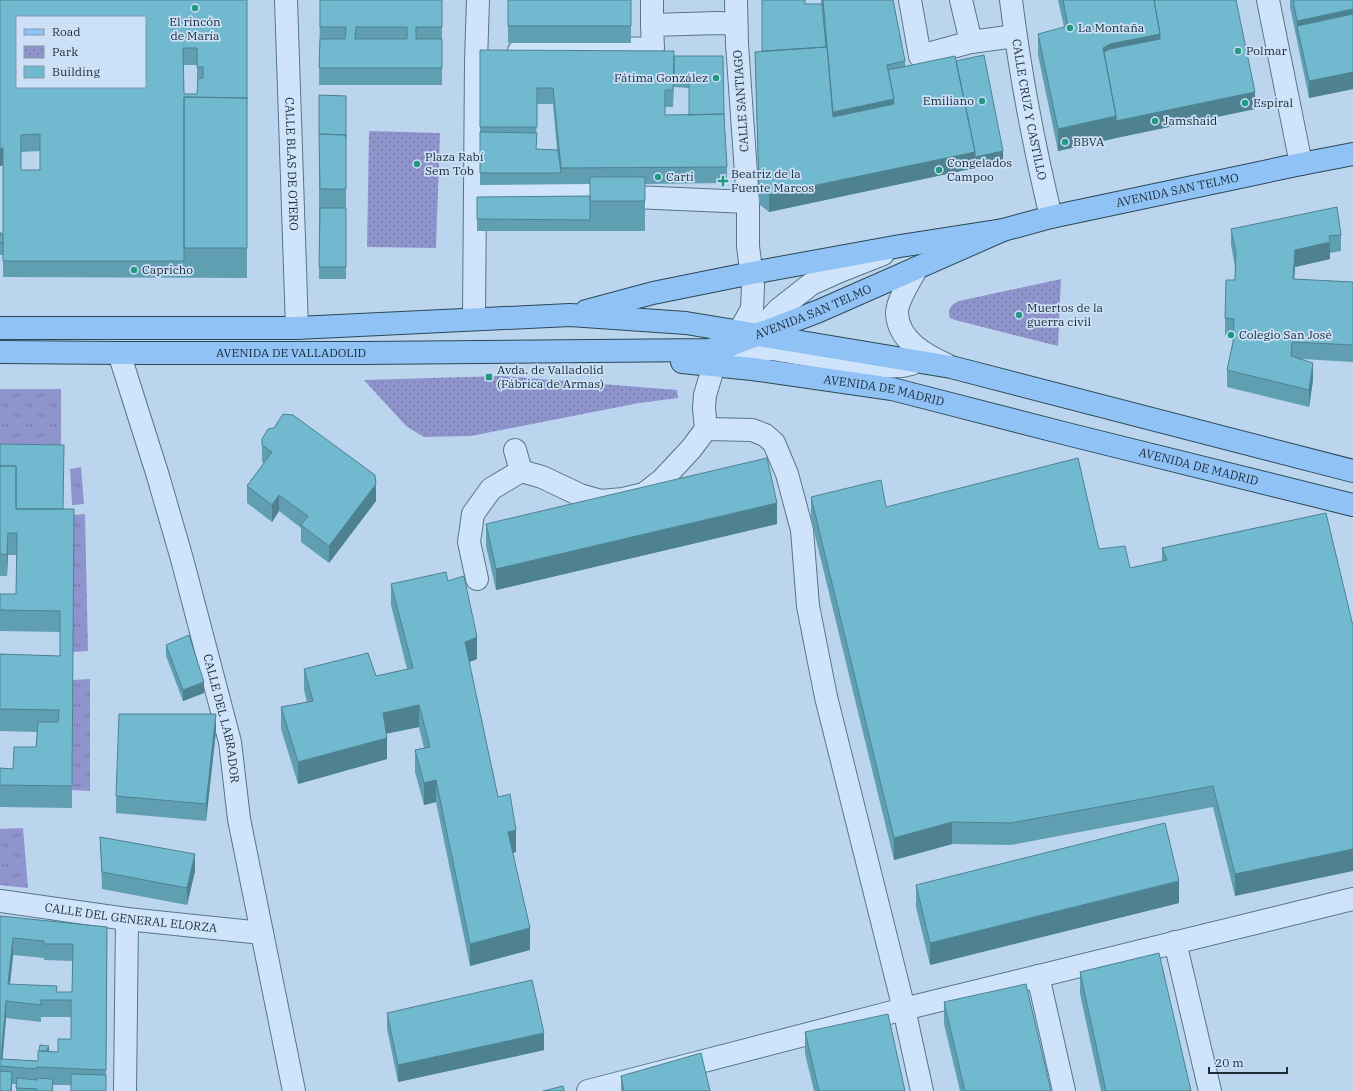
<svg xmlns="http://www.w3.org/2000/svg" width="1353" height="1091" viewBox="0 0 1353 1091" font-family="'IBM Plex Serif',serif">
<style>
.grass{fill:url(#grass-tufts)}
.park{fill:url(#park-dots)}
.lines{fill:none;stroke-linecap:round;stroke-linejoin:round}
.minor-casing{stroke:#557687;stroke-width:24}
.major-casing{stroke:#2a4854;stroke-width:24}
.minor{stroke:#cfe4fa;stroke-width:22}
.major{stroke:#91c2f6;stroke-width:22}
.wall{fill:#609fb2;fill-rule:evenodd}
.shaded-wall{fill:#4e8291}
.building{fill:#70b9cf;stroke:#4e8291;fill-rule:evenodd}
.poi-dot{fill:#239982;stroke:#cce0f7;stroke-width:1.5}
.labels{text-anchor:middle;stroke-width:3.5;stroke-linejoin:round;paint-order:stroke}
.poi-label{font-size:12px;fill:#1b2d36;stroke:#cce0f7;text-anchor:start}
.street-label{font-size:12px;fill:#1b2d36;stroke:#cce0f7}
</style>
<defs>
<pattern id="grass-tufts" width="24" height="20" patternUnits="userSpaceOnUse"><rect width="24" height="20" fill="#9094cd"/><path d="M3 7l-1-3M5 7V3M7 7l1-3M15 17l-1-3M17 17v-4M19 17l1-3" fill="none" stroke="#7579a7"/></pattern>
<pattern id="park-dots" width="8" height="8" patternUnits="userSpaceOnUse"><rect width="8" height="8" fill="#9094cd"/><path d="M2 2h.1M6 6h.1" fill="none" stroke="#7579a7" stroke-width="1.8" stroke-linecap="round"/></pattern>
</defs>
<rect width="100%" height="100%" fill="#bcd5ef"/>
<!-- grass -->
<path class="grass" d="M0 389H61V446H0Z
M81 467 84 504 72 505 70 469Z
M85 514 88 651 73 652V515Z
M90 679V791L72 790 73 680Z
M23 828 28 888 0 885V829Z"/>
<!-- park -->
<path class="park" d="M369 131 440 133 436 248 367 247Z
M1061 279 1058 346 955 320 950 318C947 309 951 305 959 301Z
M501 376 677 390 678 398 639 403 471 436 424 437 406 426 364 380Z"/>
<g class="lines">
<defs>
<g id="minor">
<path id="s1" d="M286 0 297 328"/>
<path d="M652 0V25"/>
<path d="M910 0 920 56 971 42 1015 36"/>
<path d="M961 0 971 42"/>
<path id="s2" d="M1011 0C1020 73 1034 146 1051 217"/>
<path d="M1268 0 1301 164"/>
<path d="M519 51 653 48 652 25 718 23 736 24"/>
<path d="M476 190 748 202"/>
<path d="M883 254 840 271 811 284 778 310 767 322 757 335 714 365 705 395 704 408 706 429 752 430 765 435 774 443 787 474 802 530 808 606 826 697 904 1009 1353 899"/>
<path d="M917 268C911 278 896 303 897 314 899 341 925 355 947 365"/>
<path d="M474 319 476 62 478 0"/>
<path d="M728 346 739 332 752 309 753 286 748 246V202L737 44 736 0"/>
<path id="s3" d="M119 353 158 476 182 559 230 742 239 819 294 1091"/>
<path d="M734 358 750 353 772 349 880 367 902 366 911 364"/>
<path d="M515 450 521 471"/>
<path d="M477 579 469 542 473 514 491 489 521 471 542 477 580 495 601 501 623 499 644 494 662 480 691 449 706 429"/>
<path id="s4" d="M0 901 127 919 262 933"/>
<path d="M1175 942 1210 1091"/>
<path d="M1038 976 1064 1091"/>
<path d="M125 1091 127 919"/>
<path d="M588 1091 904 1009 922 1091"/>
</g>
<g id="major">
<path id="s5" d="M586 311 653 293 752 273 900 246 1003 230 1051 217 1301 164 1353 154"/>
<path d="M0 328H297L570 315 686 323 951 367 1353 471"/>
<path id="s6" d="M0 352 119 353H363L708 350 728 346 819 311 1003 230"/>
<path id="s7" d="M682 362 752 369 892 389 1071 435 1353 505"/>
</g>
</defs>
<!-- minor casing -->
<use href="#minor" class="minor-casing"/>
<!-- major casing -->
<use href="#major" class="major-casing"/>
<!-- minor -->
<use href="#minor" class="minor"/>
<!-- major -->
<use href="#major" class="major"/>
</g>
<!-- wall -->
<path class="wall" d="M0 0H247V278L3 277V255H0V233L3 242V165L0 166ZM17 17H145V87ZM183 65H197V94H184ZM40 151V170H21V152Z
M320 0 442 27V85H319Z
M508 0H631V43H508Z
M821 0H893L905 61V66L956 61 1003 162 769 212 759 204 755 52 762 51 805 4H821Z
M1058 0H1236L1255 109 1116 138 1058 151 1038 55V34L1064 27Z
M1290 0H1353V89L1309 98 1290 7Z
M480 50 674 56 724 114 727 167V183L645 184V231H477V197L590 196V184L480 185ZM674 87 689 88V115H665V107H673ZM537 104H553L557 150 536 149Z
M319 95 346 96V279H319Z
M1231 229 1341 235V251L1330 253V259L1295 267 1294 279 1353 282V362L1302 359 1313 380 1309 407 1227 387V370L1233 342V336L1225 335V318L1235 280V267L1231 245Z
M262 439 376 501 329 563 301 542V528L279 511 272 522 247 503V486L264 463 262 462Z
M0 444 63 509H74L72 808 0 807V768L13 769 36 747 37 732 0 731V654L60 656V632L0 631V594H16L17 555H8L7 576H0Z
M811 497 886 507 1099 549 1130 568 1162 561V548L1326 513 1235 896 1213 807 1011 845 952 844 894 860 811 519Z
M486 524H777L496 590 486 546Z
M448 581 477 659 469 662 498 797 516 852 512 853 530 950 470 966 436 802 424 805 415 772V750L424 748 419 727 386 734 387 759 298 784 281 729V707L307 702 304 690V669L376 676 407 669 391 605V584Z
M166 645 204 693 183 701 166 656Z
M216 731 206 821 116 813V796Z
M100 837 195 871 187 905 102 889Z
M916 885 1179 903 930 965 916 907Z
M0 916 107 927 106 1091 71 1085H53V1091H16V1084H12L0 1091ZM13 955 44 958V960L73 961 72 992H57L10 984ZM41 1017H71V1039L58 1052 39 1051 38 1061 2 1059 6 1018 41 1022Z
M1080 972 1191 1091H1101L1080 994Z
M944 1002 1051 1091H960L944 1024Z
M387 1013 544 1050 398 1082 387 1029Z
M805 1032 905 1091H814L805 1054Z
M621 1076 710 1091H621Z"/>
<!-- shaded-wall -->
<path class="shaded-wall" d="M1353 9V31L1297 26V42V21Z
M1160 34V56L1106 68 1103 48 1110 44Z
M1353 72V89L1309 98V81Z
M1255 92V109L1116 138V121Z
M894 99V121L833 134V112Z
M1116 116V138L1058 151V129Z
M3 148V165L0 166V149Z
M1003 151V162L769 212V195L975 152Z
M1330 242V259L1295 267 1293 296V279L1295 250Z
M1313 363V380L1309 407V390Z
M376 484V501L329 563V546Z
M279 495V511L272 522V505Z
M777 503V524L496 590V569Z
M8 533V555L7 576V555Z
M477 637V659L465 664V642Z
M204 682V693L183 701V690Z
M419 705V727L383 734V713Z
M216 714V731L206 821V804Z
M387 738V759L298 784V762Z
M436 780V802L424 805V783Z
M952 822V844L894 860V838Z
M516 830V852L508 854V832Z
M1353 849V871L1235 896V874Z
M195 854V871L187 905V888Z
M1179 881V903L930 965V943Z
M530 928V950L470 966V944Z
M13 938V955L8 1001V984Z
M6 1001V1018L2 1066 1 1059Z
M544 1033V1050L398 1082V1065Z
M49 1046V1051L45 1055Z
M12 1072V1091H11Z"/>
<!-- building -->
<path class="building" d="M0 0H247V99V98L184 97V261H3V148L0 149ZM17 17H145V50L146 65H145V87H17ZM183 48H197V67H203V78H198L197 94H184ZM40 134V170H21V135Z
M320 0H442V27H416V39H442V68H319L320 39H345L346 27H320ZM356 27H407V39H355Z
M508 0H631V26H508Z
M762 0H805V4H822L826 47 762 51Z
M823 0H893L905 61 887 65 894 99 833 112Z
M1063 0H1154L1160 34 1110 44 1103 48 1116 116 1058 129 1038 34 1068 26Z
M1154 0H1236L1255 92 1116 121V116L1104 52 1110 49 1160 39V34Z
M1293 0H1353V9L1297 21Z
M1353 14V72L1309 81 1297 26Z
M827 47 833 117 894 104 893 99H894L888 70 955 56 975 152 769 195 759 187 755 52Z
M480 50 674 51 673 90H665V115L724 114 727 167 561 168 553 88H537V127H480Z
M984 55 1003 151 975 157V152L956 61Z
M674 56H723L724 114 689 115V77L674 76Z
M319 95 346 96V137V135L319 134Z
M184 97 247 98V248H184Z
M480 132 537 133 536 149 558 150 561 173H480Z
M319 134 346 135V189H320Z
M590 177H645V201H590Z
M590 196V220L477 219V197Z
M1337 207 1341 235 1329 236 1330 242 1295 250 1293 279 1353 282V345L1292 342 1291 356 1313 363 1309 390 1227 370 1233 342 1234 319 1225 318 1226 280H1235L1236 253 1231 229Z
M320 208H346V267H319Z
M0 233H2L3 243H0Z
M283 414 293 415 375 475 376 484 329 546 301 525 308 516 279 495 272 505 247 486 272 452 262 445V439L268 429 274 428Z
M0 444 64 445 63 509H16V466H0Z
M767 458 777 503 496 569 486 524Z
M1078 458 1099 549 1125 546 1130 568 1167 560 1162 548 1326 513 1353 626V849L1235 874 1213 786 1011 823 952 822 894 838 811 497 881 480 886 507Z
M0 466H16V509H74L72 786 0 785V768L13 769 14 747H36L38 722H58L59 710 0 709V654L60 656V611L0 610V594H16L17 533H8L7 555 0 554Z
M446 572 448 581 464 576 477 637 465 642 498 797 510 794 516 830 508 832 530 928 470 944 436 780 424 783 415 750 430 747 419 705 383 713 387 738 298 762 281 707 313 701 304 669 368 653 376 676 413 668 391 584Z
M189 635 204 682 183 690 166 645Z
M119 714H216L206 804 116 796Z
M1165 823 1179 881 930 943 916 885Z
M100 837 195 854 187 888 102 872Z
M0 916 107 927 106 1070 37 1067V1069L0 1066ZM13 938 44 941V944H73L72 992H56L57 986 8 984ZM41 1000H71V1039H58V1052L38 1051V1061L1 1059 6 1001 41 1005Z
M1159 953 1191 1091H1106L1080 972Z
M532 980 544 1033 398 1065 387 1013Z
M1026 984 1051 1091H965L944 1002Z
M888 1014 905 1091H819L805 1032Z
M40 1045 49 1046 46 1051H39Z
M701 1053 710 1091H624L621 1076Z
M0 1071 12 1072 11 1091H0Z
M71 1074 106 1075V1091H71Z
M17 1078 37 1080V1078L53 1079 52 1091H37V1089L16 1088Z
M563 1086 564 1091H543Z"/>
<!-- markers -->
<g class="poi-dot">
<circle cx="195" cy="8" r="4"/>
<circle cx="1070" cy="28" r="4"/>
<circle cx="1238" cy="51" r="4"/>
<circle cx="716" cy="78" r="4"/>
<circle cx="982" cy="101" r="4"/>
<circle cx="1245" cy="103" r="4"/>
<circle cx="1155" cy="121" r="4"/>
<circle cx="1065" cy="142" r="4"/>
<circle cx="417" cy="164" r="4"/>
<circle cx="939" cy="170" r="4"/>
<circle cx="658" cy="177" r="4"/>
<path d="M721 175h4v4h4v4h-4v4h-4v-4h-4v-4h4z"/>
<circle cx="134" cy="270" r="4"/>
<circle cx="1019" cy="315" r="4"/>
<circle cx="1231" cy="335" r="4"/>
<rect x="485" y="373" width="8" height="8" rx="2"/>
</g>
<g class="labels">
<!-- poi labels -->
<g class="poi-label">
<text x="195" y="26" text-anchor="middle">El rincón<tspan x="195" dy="14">de María</tspan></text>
<text x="1078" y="32">La Montaña</text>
<text x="1246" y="55">Polmar</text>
<text x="708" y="82" text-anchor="end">Fátima González</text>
<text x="974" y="105" text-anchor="end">Emiliano</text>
<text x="1253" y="107">Espiral</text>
<text x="1163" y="125">Jamshaid</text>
<text x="1073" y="146">BBVA</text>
<text x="425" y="161">Plaza Rabí<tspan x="425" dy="14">Sem Tob</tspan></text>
<text x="947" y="167">Congelados<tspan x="947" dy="14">Campoo</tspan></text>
<text x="731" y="178">Beatriz de la<tspan x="731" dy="14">Fuente Marcos</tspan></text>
<text x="666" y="181">Carti</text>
<text x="142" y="274">Capricho</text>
<text x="1027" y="312">Muertos de la<tspan x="1027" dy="14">guerra civil</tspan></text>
<text x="1239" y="339">Colegio San José</text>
<text x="497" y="374">Avda. de Valladolid<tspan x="497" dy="14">(Fábrica de Armas)</tspan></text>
</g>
<!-- street labels -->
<g class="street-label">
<text transform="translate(741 101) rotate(-94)" y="4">CALLE SANTIAGO</text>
<text dy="4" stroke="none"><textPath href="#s2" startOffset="111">CALLE CRUZ Y CASTILLO</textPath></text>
<text dy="4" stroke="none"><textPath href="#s1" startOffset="164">CALLE BLAS DE OTERO</textPath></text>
<text dy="4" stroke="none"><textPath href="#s5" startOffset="604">AVENIDA SAN TELMO</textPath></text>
<text dy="4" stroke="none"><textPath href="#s6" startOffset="820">AVENIDA SAN TELMO</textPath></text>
<text dy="4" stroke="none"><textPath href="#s6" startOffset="291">AVENIDA DE VALLADOLID</textPath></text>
<text dy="4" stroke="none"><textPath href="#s7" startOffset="204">AVENIDA DE MADRID</textPath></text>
<text dy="4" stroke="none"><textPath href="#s7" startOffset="528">AVENIDA DE MADRID</textPath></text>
<text dy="4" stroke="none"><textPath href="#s3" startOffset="380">CALLE DEL LABRADOR</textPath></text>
<text dy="4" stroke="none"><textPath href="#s4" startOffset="132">CALLE DEL GENERAL ELORZA</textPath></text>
</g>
</g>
<!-- legend -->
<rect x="16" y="16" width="130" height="72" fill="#cce0f7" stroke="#8598aa"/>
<rect x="24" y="29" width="20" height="6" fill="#91c2f6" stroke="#8598aa"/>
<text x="52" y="36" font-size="12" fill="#1b2d36">Road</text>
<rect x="24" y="46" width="20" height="12" fill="url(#park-dots)" stroke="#8598aa"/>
<text x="52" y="56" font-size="12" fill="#1b2d36">Park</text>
<rect x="24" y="66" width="20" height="12" fill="#70b9cf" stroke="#8598aa"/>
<text x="52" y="76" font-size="12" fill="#1b2d36">Building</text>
<!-- scale -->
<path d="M1209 1067v6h78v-6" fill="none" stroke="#1b2d36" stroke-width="2"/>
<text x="1215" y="1067" font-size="12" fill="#1b2d36" stroke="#cce0f7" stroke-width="3" paint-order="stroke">20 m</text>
</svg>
